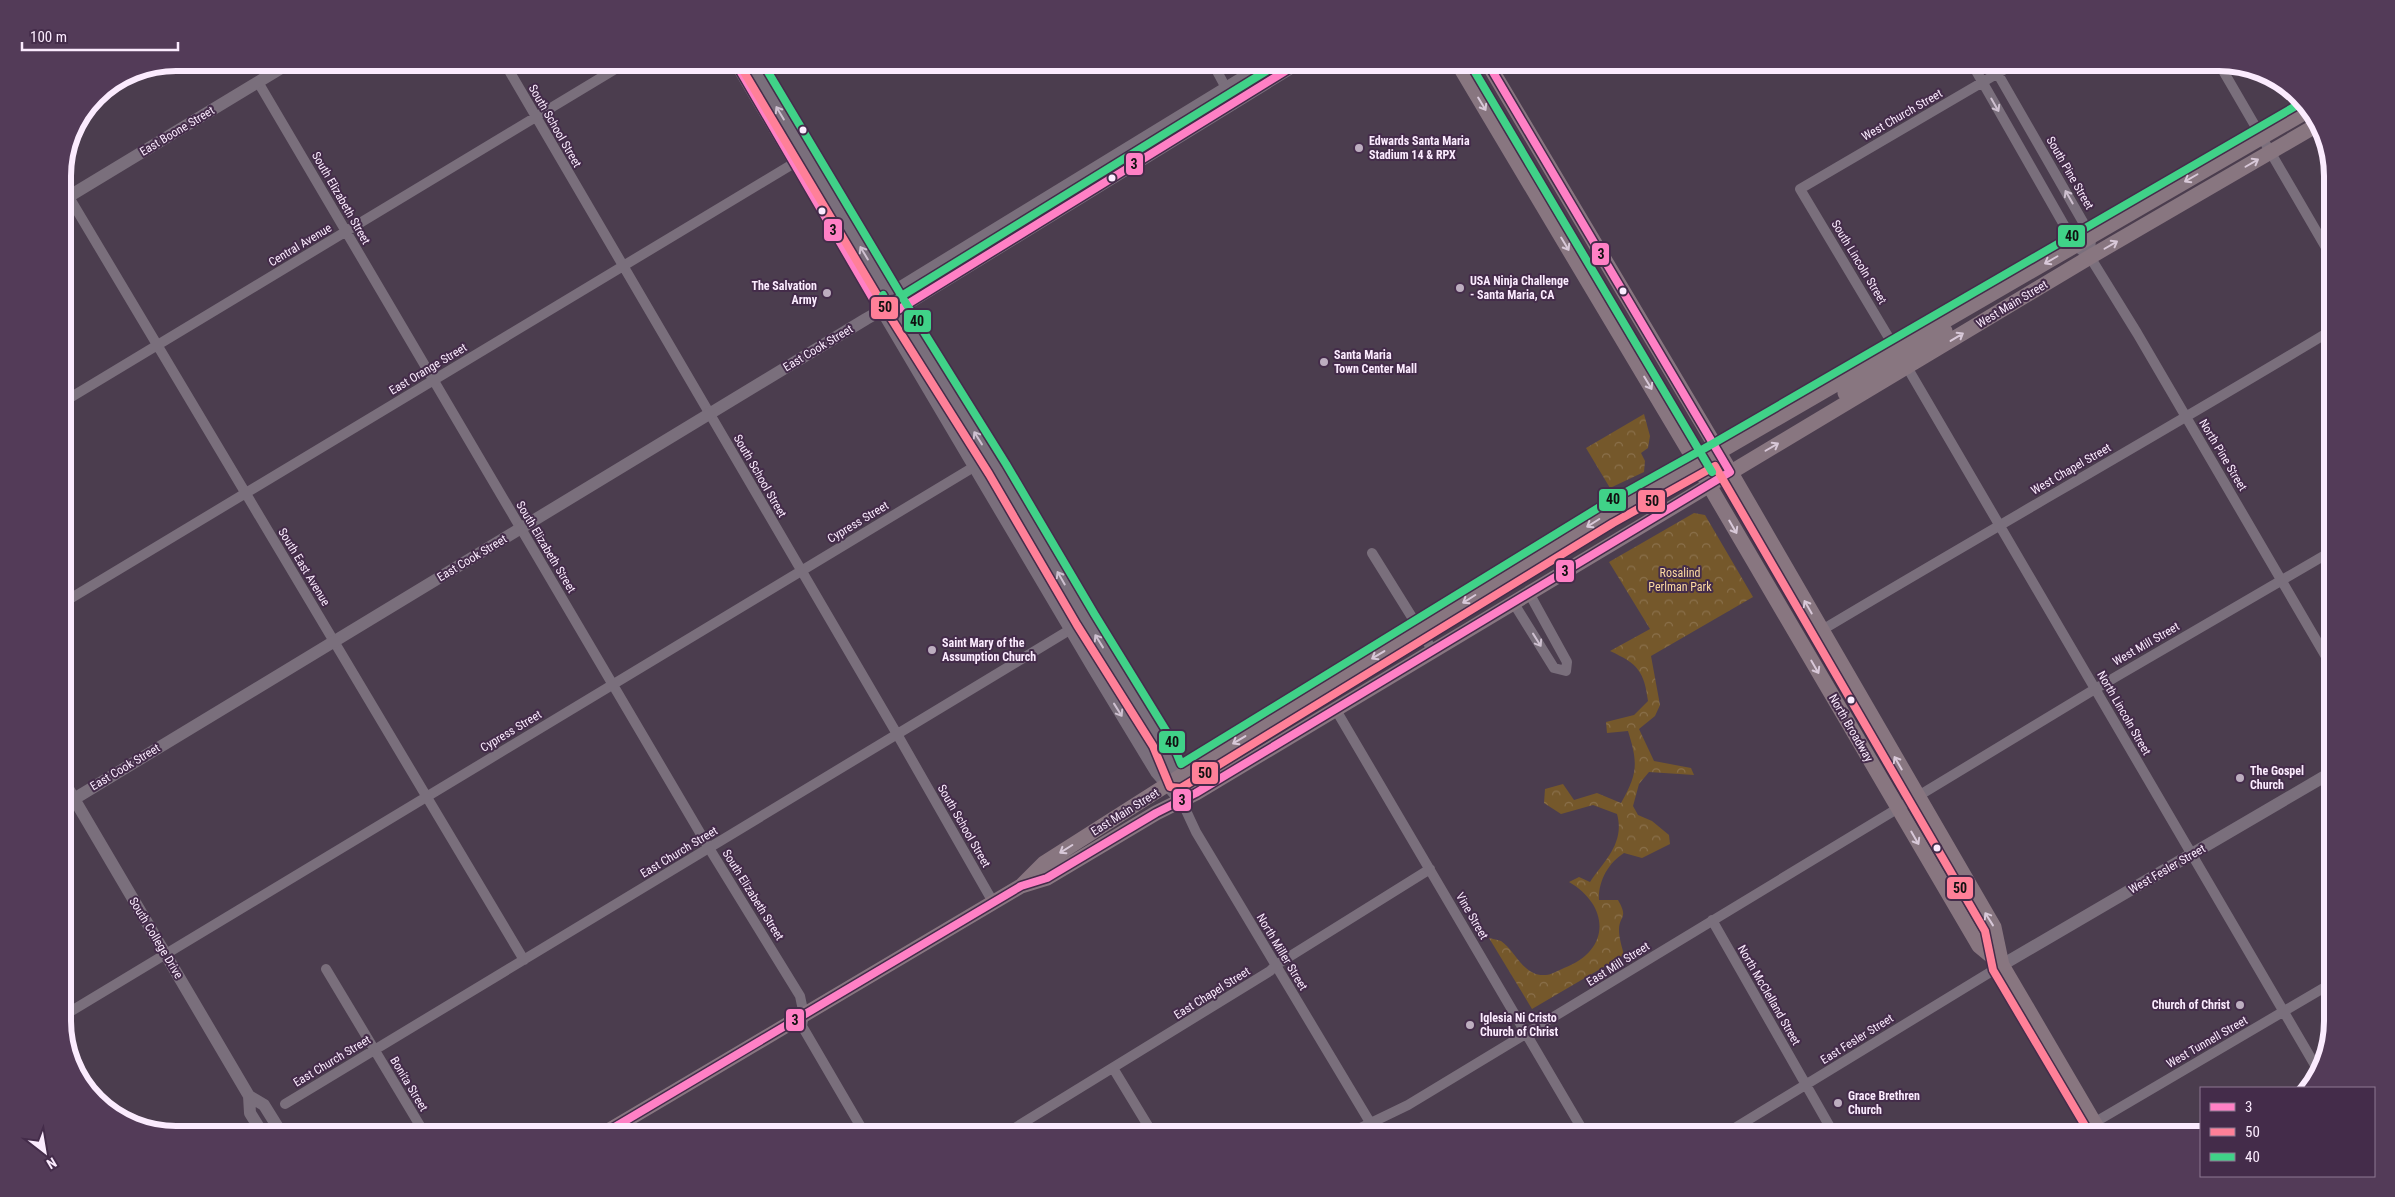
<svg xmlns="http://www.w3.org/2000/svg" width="2395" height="1197" viewBox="0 0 2395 1197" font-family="'Roboto Condensed',sans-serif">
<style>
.park{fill:url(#park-crowns)}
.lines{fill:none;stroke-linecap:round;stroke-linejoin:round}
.minor{stroke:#7a6f7c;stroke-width:10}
.tertiary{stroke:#7a6f7c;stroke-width:12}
.primary{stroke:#887680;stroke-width:15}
.bus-1-casing{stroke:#442c4a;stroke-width:11}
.bus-2-casing{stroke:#442c4a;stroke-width:11}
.bus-3-casing{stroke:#442c4a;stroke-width:11}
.bus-1{stroke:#ff80c5;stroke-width:8}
.bus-2{stroke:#ff8098;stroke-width:8}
.bus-3{stroke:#40d288;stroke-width:8}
.oneway{stroke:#d8c8d8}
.oneway2{stroke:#cec0d0}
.bus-dot{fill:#fbebfe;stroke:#442c4a;stroke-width:2}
.poi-dot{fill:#bdaec0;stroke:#442c4a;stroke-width:2}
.labels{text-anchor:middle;stroke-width:4;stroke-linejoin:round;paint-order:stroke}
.street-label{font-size:12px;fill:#fbebfe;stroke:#442c4a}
.poi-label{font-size:12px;font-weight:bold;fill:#fbebfe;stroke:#442c4a;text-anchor:start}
.park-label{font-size:12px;fill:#fcdaa1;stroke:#442c4a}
.rim{fill:none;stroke:#fbebfe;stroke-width:6}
.line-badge{stroke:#442c4a;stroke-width:2}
.pale-badge-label{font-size:14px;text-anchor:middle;font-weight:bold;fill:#111}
</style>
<defs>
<pattern id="park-crowns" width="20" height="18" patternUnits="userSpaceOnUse" patternTransform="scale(1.25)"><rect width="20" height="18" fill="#75582b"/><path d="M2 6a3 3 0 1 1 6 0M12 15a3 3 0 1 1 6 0" fill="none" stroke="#8a704b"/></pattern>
</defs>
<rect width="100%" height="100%" fill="#4b3d4e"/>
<!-- park -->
<path class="park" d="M1644 414 1650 436 1648 448 1641 453 1645 461 1644 472 1610 488 1586 448Z
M1694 513 1705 515 1753 597 1651 656 1660 705 1655 716 1639 729 1654 761 1691 768 1694 775 1649 772 1639 784 1633 806 1638 815 1652 821 1669 835 1670 844 1642 858 1624 853C1608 863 1598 882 1599 900H1618C1629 919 1619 915 1619 930 1619 938 1622 947 1624 955L1532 1009 1489 938C1493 939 1498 940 1501 941 1516 951 1523 977 1546 975 1551 975 1559 970 1564 968 1611 950 1610 906 1569 882L1579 877 1590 882C1605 860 1625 843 1617 814L1593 805 1561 814 1544 803 1545 789 1563 784 1574 800 1597 793 1621 803C1638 773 1638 763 1628 731L1607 733 1606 722 1634 715 1648 701C1644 671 1638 664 1610 651L1650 629 1609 562Z"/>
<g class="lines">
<!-- minor -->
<path class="minor" d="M504 62 897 734 993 902
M1212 62 1226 88 1233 105
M1971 62 2076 246 2090 257 2137 333 2332 667
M1991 62 2091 236 2090 257
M2218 62 2332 258
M258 82 709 848 800 996 804 1015 802 1026 865 1134
M63 187 524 960
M1895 348 1800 189 2017 62
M1907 367 2319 1072
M63 402 627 62
M1372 553 1433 651
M1513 602 1554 668 1566 671 1567 662 1529 593
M63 603 801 159
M1822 630C1991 529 2163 432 2332 330
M1336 710 1585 1134
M1176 779 1182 802 1196 832 1377 1134
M63 805 74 799
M1712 920 1834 1134
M326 969 425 1134
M63 1016 972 468
M1113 1068 1153 1134
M285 1104 1086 620
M1005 1134 1270 971 1276 965 1430 869
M1348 1134 1408 1105 2095 689 2332 551
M1725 1134 2002 965
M2075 1134 2332 983"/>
<!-- tertiary -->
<path class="tertiary" d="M735 62 1093 668 1156 772 1182 802
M750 62 898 310 998 469 1086 620 1162 742 1176 779
M63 200 291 62
M885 302 889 294 1268 62
M63 780 249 1096 264 1105 282 1134
M74 799 866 319 880 311 898 310 1301 62
M2002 965 2332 772
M249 1096 250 1113 263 1134"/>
<!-- primary -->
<path class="primary" d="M1457 62 1696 463 1979 946 2002 965
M1487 62 1719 452 1994 927 2002 965 2101 1134
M1907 367 1904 361 1906 357 1945 331
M1845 393 1892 362 1896 356 1895 348
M1022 885 1044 863 1176 779 1608 514 1719 452 2309 110
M603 1134 1021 886 1047 878 1156 813 1196 793 2090 257 2317 125"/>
<defs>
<path id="bus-1" d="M735 62 880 311 898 310 1300 62
M603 1134 1021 886 1047 878 1156 813 1196 793 1730 472 1487 62"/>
<path id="bus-2" d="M741 67 889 315 989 474 1077 625 1153 746 1170 787 1181 788 1613 523 1715 466 1985 931 1993 970 2090 1134"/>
<path id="bus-3" d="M762 62 907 305 1006 464 1095 615 1170 737 1181 764 1603 505 1714 443 2301 103
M1469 62 1712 472
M883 295 886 301 895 300 1281 62"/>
</defs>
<!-- bus-1 casing -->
<use href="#bus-1" class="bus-1-casing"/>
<!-- bus-2 casing -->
<use href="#bus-2" class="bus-2-casing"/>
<!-- bus-3 casing -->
<use href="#bus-3" class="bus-3-casing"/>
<!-- bus-1 -->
<use href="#bus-1" class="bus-1"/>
<!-- bus-2 -->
<use href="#bus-2" class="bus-2"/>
<!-- bus-3 -->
<use href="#bus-3" class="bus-3"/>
</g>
<!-- one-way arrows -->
<defs><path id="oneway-shaft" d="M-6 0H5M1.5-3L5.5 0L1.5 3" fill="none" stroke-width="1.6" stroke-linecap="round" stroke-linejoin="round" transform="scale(1.25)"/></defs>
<g class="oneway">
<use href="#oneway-shaft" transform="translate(1482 104) rotate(59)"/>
<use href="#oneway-shaft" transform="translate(2252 163) rotate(-30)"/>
<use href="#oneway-shaft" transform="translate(2191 178) rotate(150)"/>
<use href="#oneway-shaft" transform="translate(1565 244) rotate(59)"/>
<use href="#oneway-shaft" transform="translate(2111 245) rotate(-30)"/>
<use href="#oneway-shaft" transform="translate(2051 260) rotate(150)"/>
<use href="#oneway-shaft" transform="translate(1957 337) rotate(-31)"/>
<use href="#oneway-shaft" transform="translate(1648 383) rotate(59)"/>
<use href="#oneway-shaft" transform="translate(1772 447) rotate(-30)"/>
<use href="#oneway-shaft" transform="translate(1593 523) rotate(148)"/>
<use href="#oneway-shaft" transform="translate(1733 527) rotate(60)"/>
<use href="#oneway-shaft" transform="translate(1469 599) rotate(148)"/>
<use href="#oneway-shaft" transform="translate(1808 607) rotate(-120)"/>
<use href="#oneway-shaft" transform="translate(1378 655) rotate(149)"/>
<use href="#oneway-shaft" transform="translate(1815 667) rotate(60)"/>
<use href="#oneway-shaft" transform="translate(1239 740) rotate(149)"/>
<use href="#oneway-shaft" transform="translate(1898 763) rotate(-120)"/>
<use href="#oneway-shaft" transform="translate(1915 838) rotate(60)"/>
<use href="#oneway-shaft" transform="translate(1066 849) rotate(148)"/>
<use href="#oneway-shaft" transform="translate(1989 919) rotate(-122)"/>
</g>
<g class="oneway2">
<use href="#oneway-shaft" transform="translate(1995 105) rotate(60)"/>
<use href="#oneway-shaft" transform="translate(780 113) rotate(-121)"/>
<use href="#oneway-shaft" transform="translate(2069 197) rotate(-120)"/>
<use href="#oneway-shaft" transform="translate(864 253) rotate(-121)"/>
<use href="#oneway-shaft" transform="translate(978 438) rotate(-122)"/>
<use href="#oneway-shaft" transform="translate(1061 578) rotate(-120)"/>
<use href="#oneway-shaft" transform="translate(1537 640) rotate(58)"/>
<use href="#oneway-shaft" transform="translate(1099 641) rotate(-122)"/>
<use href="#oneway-shaft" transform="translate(1118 710) rotate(58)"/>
</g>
<!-- markers -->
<g class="bus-dot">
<circle cx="803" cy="130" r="4.5"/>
<circle cx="1112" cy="178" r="4.5"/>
<circle cx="822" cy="211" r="4.5"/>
<circle cx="1623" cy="291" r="4.5"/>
<circle cx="1851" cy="700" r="4.5"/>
<circle cx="1937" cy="848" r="4.5"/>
</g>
<g class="poi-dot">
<circle cx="1359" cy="148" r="5"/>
<circle cx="1460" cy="288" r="5"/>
<circle cx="827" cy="293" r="5"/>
<circle cx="1324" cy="362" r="5"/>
<circle cx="932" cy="650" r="5"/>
<circle cx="2240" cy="778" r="5"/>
<circle cx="2240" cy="1005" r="5"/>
<circle cx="1470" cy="1025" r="5"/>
<circle cx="1838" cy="1103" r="5"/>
</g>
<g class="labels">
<!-- street labels -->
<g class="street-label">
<text transform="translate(1902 115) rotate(-30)" y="4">West Church Street</text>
<text transform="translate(555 126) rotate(60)" y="4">South School Street</text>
<text transform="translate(177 131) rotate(-31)" y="4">East Boone Street</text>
<text transform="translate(2070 173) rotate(60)" y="4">South Pine Street</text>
<text transform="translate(341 198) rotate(60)" y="4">South Elizabeth Street</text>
<text transform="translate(300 245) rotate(-31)" y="4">Central Avenue</text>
<text transform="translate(1859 262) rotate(59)" y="4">South Lincoln Street</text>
<text transform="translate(2012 304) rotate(-31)" y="4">West Main Street</text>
<text transform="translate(818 348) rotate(-31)" y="4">East Cook Street</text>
<text transform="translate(428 369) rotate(-31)" y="4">East Orange Street</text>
<text transform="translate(2223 455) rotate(59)" y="4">North Pine Street</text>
<text transform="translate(2071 469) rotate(-30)" y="4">West Chapel Street</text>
<text transform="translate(760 476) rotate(60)" y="4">South School Street</text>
<text transform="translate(858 522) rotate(-31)" y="4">Cypress Street</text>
<text transform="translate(546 547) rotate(59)" y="4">South Elizabeth Street</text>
<text transform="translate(472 558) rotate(-31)" y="4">East Cook Street</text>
<text transform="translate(304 567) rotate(59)" y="4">South East Avenue</text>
<text transform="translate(2146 644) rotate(-30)" y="4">West Mill Street</text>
<text transform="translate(2124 713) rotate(60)" y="4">North Lincoln Street</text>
<text transform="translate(1851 728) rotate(60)" y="4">North Broadway</text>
<text transform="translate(511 731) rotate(-31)" y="4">Cypress Street</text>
<text transform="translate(125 767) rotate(-31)" y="4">East Cook Street</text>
<text transform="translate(1125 812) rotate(-32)" y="4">East Main Street</text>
<text transform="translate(964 826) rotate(60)" y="4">South School Street</text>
<text transform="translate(679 852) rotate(-31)" y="4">East Church Street</text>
<text transform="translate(2167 869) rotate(-30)" y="4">West Fesler Street</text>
<text transform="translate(753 895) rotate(58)" y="4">South Elizabeth Street</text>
<text transform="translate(1472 916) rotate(60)" y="4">Vine Street</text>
<text transform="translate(156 938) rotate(59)" y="4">South College Drive</text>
<text transform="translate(1282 952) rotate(59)" y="4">North Miller Street</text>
<text transform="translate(1618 964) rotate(-32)" y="4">East Mill Street</text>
<text transform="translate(1212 993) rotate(-32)" y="4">East Chapel Street</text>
<text transform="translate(1769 995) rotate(60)" y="4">North McClelland Street</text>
<text transform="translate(1857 1039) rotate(-32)" y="4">East Fesler Street</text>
<text transform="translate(2207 1042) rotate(-30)" y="4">West Tunnell Street</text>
<text transform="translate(332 1061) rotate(-31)" y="4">East Church Street</text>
<text transform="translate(409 1084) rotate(59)" y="4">Bonita Street</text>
</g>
<!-- poi labels -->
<g class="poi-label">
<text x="1369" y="145">Edwards Santa Maria<tspan x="1369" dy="14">Stadium 14 &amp; RPX</tspan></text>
<text x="1470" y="285">USA Ninja Challenge<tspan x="1470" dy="14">- Santa Maria, CA</tspan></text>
<text x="817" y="290" text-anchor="end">The Salvation<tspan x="817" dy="14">Army</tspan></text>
<text x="1334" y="359">Santa Maria<tspan x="1334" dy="14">Town Center Mall</tspan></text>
<text x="942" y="647">Saint Mary of the<tspan x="942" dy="14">Assumption Church</tspan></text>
<text x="2250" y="775">The Gospel<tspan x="2250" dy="14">Church</tspan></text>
<text x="2230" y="1009" text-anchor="end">Church of Christ</text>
<text x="1480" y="1022">Iglesia Ni Cristo<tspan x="1480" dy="14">Church of Christ</tspan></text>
<text x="1848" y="1100">Grace Brethren<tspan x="1848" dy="14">Church</tspan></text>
</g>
<!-- park labels -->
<g class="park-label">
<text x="1680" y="577">Rosalind<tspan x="1680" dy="14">Perlman Park</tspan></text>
</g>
</g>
<!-- crop -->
<path d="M0 0H2395V1197H0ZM176 71H2219A105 105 0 0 1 2324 176V1021A105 105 0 0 1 2219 1126H176A105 105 0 0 1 71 1021V176A105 105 0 0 1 176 71Z" fill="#533b58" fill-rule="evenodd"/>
<path class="rim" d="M176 71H2219A105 105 0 0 1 2324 176V1021A105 105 0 0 1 2219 1126H176A105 105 0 0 1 71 1021V176A105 105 0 0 1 176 71Z"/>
<g class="line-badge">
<rect x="1125" y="152" width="19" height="24" rx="5" fill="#ff80c5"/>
<rect x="823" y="218" width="20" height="24" rx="5" fill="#ff80c5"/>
<rect x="2057" y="224" width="29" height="24" rx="5" fill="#40d288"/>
<rect x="1591" y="242" width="19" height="24" rx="5" fill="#ff80c5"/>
<rect x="870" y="296" width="29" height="24" rx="5" fill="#ff8098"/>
<rect x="903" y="309" width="29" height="24" rx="5" fill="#40d288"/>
<rect x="1598" y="488" width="29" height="24" rx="5" fill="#40d288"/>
<rect x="1637" y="489" width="29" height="24" rx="5" fill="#ff8098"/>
<rect x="1555" y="559" width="20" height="24" rx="5" fill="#ff80c5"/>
<rect x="1158" y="730" width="28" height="24" rx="5" fill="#40d288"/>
<rect x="1191" y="761" width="28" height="24" rx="5" fill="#ff8098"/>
<rect x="1172" y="788" width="20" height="24" rx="5" fill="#ff80c5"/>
<rect x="1946" y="876" width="28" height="24" rx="5" fill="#ff8098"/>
<rect x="785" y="1008" width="20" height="24" rx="5" fill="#ff80c5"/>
</g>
<g class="pale-badge-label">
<text x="1134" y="169">3</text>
<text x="833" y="235">3</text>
<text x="2072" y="241">40</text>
<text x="1601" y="259">3</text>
<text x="885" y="312">50</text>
<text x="917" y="326">40</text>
<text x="1613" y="504">40</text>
<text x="1652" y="506">50</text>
<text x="1565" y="576">3</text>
<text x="1172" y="747">40</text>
<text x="1205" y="778">50</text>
<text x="1182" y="805">3</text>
<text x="1960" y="893">50</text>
<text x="795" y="1025">3</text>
</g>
<!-- legend -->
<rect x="2200" y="1087" width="175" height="90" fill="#442c4a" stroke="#8d7892"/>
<rect x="2210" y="1103" width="25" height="8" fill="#ff80c5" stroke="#8d7892"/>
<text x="2245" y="1112" font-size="15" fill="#fbebfe">3</text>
<rect x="2210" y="1128" width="25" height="8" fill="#ff8098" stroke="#8d7892"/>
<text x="2245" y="1137" font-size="15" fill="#fbebfe">50</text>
<rect x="2210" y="1153" width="25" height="8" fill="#40d288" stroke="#8d7892"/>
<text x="2245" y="1162" font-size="15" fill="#fbebfe">40</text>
<!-- north arrow -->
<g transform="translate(45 1152) rotate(149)" stroke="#442c4a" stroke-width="4" paint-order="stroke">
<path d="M0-4L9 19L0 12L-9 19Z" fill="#fbebfe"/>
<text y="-8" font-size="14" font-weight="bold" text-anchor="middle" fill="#fbebfe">N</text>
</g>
<!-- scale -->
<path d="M22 42v8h156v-8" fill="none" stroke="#fbebfe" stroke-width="2.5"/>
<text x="30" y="42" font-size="15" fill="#fbebfe" stroke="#442c4a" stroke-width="4" paint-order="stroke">100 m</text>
</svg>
